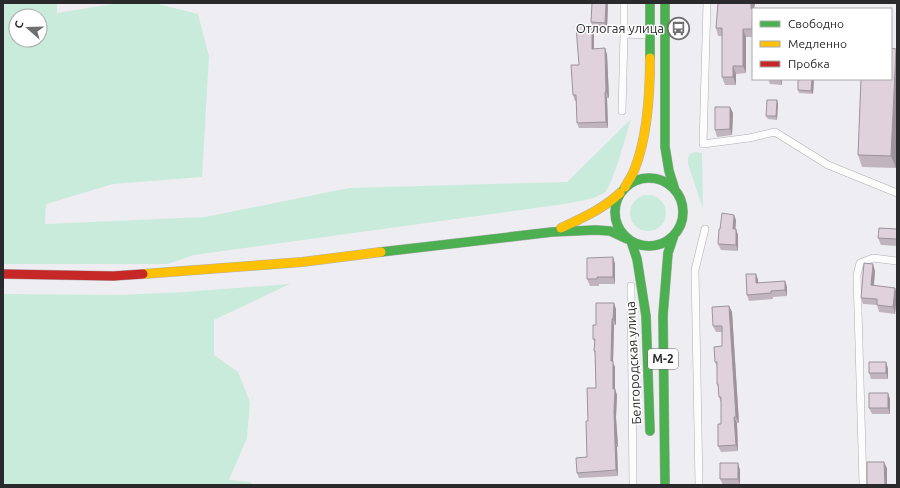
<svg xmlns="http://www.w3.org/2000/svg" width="900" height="488" viewBox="0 0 900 488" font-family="Ubuntu,sans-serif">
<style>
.green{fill:#c9ebdb;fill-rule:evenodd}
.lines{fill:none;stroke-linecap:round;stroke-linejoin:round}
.lane-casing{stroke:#afafb2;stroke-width:8}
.fast-casing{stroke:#afafb2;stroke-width:10}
.slow-casing{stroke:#afafb2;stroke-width:10}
.jam-casing{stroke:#afafb2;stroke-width:10}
.lane{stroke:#fcfcfd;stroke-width:7}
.fast{stroke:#4caf50;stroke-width:9}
.slow{stroke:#ffc107;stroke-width:9}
.jam{stroke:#c62828;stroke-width:9}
.wall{fill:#c0b5be}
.shaded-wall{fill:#9c939b}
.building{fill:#dfd2dd;stroke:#9c939b}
.labels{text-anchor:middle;stroke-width:3;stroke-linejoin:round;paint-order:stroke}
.shield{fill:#fff;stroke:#6a6a6c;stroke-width:1}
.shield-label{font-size:12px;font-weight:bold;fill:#2a2a2d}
.poi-label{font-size:13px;fill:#2a2a2d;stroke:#fff;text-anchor:end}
.street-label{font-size:13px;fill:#2a2a2d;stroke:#fff}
</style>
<rect width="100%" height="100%" fill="#eeeef2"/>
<!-- green -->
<path class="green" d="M3 3H57V13L119 3H154L198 14 209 56 202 177 113 184 46 204 45 224 205 217 349 188 567 182 631 119C627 132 613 185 605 192 593 201 572 202 557 205L194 255 168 264H3ZM16 16H40V40H16Z
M695 152 702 153 703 209 688 164V158L690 154Z
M630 213a18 18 0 1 1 36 0a18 18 0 1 1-36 0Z
M290 284 214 320V355L238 372 250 402 247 438 229 480 251 482 252 485H3V294L119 295 184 292Z"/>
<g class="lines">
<defs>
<path id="lane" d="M624 3V34
M707 3 703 144 749 138 775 132 828 165 897 193
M622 111 624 34 648 35
M631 286 633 485
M699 485 695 270 705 229
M863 485 857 275 860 263 873 258 897 261"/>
<path id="fast" d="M650 3V58
M665 3V147L669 171 675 190
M615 212a34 34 0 1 1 68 0a34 34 0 1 1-68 0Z
M631 241 637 259 646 316 650 431
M381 252 552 232 596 230 610 231 627 239
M665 485 663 315 668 253 674 235"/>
<path id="slow" d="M625 187C628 181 633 175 635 168 648 135 650 93 650 58
M561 228C582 218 603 209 620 193
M143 274 302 262 381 252"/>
<path id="jam" d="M3 274 113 276 143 274"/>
</defs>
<!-- lane casing -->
<use href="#lane" class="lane-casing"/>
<!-- fast casing -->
<use href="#fast" class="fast-casing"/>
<!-- slow casing -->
<use href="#slow" class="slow-casing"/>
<!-- jam casing -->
<use href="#jam" class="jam-casing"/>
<!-- lane -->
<use href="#lane" class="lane"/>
<!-- fast -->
<use href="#fast" class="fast"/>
<!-- slow -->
<use href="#slow" class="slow"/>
<!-- jam -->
<use href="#jam" class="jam"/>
</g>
<!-- wall -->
<path class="wall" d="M755 3 754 9H753V37H746V73L736 74V85H725L722 77V36H718L716 28Z
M608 6 607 29 593 28 591 22Z
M592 26 594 32V49L607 54 609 98H607L608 128H579L577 123V101H575L573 95 579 65Z
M896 49 897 53V136L896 168 862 167 858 155Z
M768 79H782V85L770 84Z
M800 79H814L813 94 799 93 798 90Z
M777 100 778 104 777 120 768 119 766 116Z
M730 107 733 113 732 135 717 137 715 130Z
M736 220 735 229 738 235V251L721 250 718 244 720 229Z
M897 229V246L881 245 878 238Z
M613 257 615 264V284H599V286H590L587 279Z
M875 271 874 286 897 294 895 314 879 312 877 305 863 304 861 298Z
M756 274 758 280V283L785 281 787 287V296L773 297V299L749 301 747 295Z
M729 306 732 312 739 423H737L738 451 721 452 718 446 721 424V403L719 397 718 387 717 384V367L715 362 722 346V332H716L713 326Z
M616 309V325H614L613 363 615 367V389L617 395 616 417 618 447H617L618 476 579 478 577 473 587 457 588 421 596 388 595 354 594 351 595 344 593 339 596 325Z
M886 362 888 369V379H871L869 373Z
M890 399V414H872L869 408Z
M740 470V485H723L720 479Z"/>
<!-- shaded-wall -->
<path class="shaded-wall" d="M606 3H608L607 29 605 23Z
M751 3H755L754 9H753V33L752 29Z
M592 26 594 32V55L592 49Z
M743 29 746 37V73L743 66Z
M605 48 607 54 609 98 606 92Z
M896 49 897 53V136L896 168 891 156Z
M733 66 736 74V85L733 77Z
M780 79H782V85Z
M812 79H814L813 94 811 91Z
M605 92 607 98 608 128 606 122Z
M777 100 778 104 777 120 776 116Z
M730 107 733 113 732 135 730 129Z
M734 215 736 220 735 235 733 229Z
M736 229 738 235V251L736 245Z
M613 257 615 264V284L613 277Z
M873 264 875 271 873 292 871 285Z
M756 274 758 280 759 289 756 283Z
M785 281 787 287V296L785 290Z
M895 288 897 294 895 314 893 307Z
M614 303 616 309V325L613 319Z
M729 306 732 312 739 423 736 417Z
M612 319 614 325 613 363 615 367V391V389L617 395 616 417 618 447 615 442 611 361Z
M886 362 888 369V379L886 373Z
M888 393 890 399V414L888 408Z
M734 417 737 423 738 451 736 445Z
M615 442 617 447 618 476 616 470Z
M884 462 887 468V485H885Z
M738 463 740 470V485L738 479Z"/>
<!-- building -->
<path class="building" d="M592 3H606L605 23 591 22Z
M718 3H751V9H753L752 29H743V66H733V77H722V28H716Z
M576 26H592V49L605 48 606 92H605L606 122 577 123 576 95H573L571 65H579Z
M891 48 896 49 891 156 858 155 861 79H891Z
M800 79H812L811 91 798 90V80H800Z
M767 100H777L776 116H766Z
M715 107H730V129L715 130Z
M722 213 734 215 733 229H736V245L718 244 719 229H720Z
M879 228 897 229V239L878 238Z
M613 257V277H597V279H587V258Z
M864 263 873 264 871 285 895 288 893 307 877 305V299L861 298Z
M746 274H756V283L785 281V290L771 291V293L747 295Z
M596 303H614L613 319H612L611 361H613V389H615L614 411 615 442 616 470 577 473 576 458 587 457 586 421H588L587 388H596L595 351H594L595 339H593V325H596Z
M729 306 736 417H734L736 445 718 446V424H721V397H719L718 384H717V362H715L714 347 722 346V326H713L712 307Z
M869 362H886V373H869Z
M869 393H888V408H869Z
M867 462H884L885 485H867Z
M720 463H738V479H720Z"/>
<!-- icons -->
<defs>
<symbol id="bus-ring" viewBox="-11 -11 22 22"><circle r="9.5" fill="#fff" stroke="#6f6f72" stroke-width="1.5"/><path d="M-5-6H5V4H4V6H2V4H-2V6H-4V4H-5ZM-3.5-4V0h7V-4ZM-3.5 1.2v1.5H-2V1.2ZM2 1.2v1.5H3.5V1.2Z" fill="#6f6f72"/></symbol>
</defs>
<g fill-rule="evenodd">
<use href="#bus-ring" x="666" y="16" width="25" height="25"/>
</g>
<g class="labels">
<!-- shield labels -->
<rect class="shield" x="648" y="349" width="30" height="20" rx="3"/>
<g class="shield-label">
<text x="663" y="363">М-2</text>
</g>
<!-- poi labels -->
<g class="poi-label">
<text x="664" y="33">Отлогая улица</text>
</g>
<!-- street labels -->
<g class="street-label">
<text transform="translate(633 363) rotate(-93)" y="5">Белгородская улица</text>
</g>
</g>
<!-- border -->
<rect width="900" height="488" fill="none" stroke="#2a2a2d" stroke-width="8"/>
<!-- legend -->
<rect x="752" y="8" width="140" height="72" fill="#ffffff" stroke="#aaaaab"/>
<rect x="760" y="21" width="20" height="6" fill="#4caf50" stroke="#aaaaab"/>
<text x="788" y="28" font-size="12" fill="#2a2a2d">Свободно</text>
<rect x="760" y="41" width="20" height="6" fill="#ffc107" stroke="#aaaaab"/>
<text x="788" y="48" font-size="12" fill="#2a2a2d">Медленно</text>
<rect x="760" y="61" width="20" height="6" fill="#c62828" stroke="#aaaaab"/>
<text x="788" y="68" font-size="12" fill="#2a2a2d">Пробка</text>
<!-- north arrow -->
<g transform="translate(28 28) rotate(290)"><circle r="19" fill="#ffffff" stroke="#aaaaab"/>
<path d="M0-3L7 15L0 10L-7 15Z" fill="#6f6f72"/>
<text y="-6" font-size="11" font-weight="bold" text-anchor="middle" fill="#2a2a2d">С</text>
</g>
</svg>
